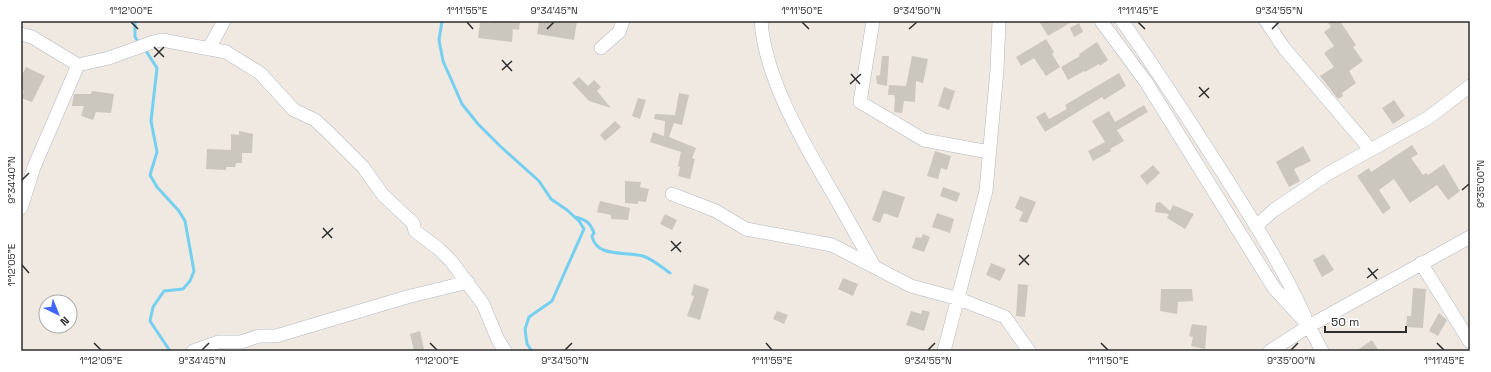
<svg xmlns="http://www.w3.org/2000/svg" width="1491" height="372" viewBox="0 0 1491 372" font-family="'Space Grotesk',sans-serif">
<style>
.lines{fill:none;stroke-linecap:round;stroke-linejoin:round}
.stream{stroke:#75cff0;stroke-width:3}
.building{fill:#cbc7bf}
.minor-casing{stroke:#b4b7c1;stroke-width:14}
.minor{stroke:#fff;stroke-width:13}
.ticks{fill:none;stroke:#2e2e2e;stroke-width:1.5}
.neatline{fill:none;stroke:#2e2e2e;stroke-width:1.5}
.ticks-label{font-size:10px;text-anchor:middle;fill:#2e2e2e}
</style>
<rect width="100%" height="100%" fill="#efe9e1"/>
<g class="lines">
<!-- stream -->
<path class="stream" d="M135 21V37L140 44
M442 21 439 40 443 61 462 104 478 124 500 146 539 181 551 199 567 210 579 221 584 229 552 301 529 317 525 329 527 344 532 351
M144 48 157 68 151 121 157 152 150 175 157 187 179 211 185 221 194 271 190 281 183 289 164 291 153 307 150 321 170 351
M575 217C586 220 590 222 594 233L592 236C596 258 626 251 643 256 654 260 661 267 670 273"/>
</g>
<!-- building -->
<path class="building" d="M491 21H520L519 30 513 29 512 42 478 38 480 22 491 23Z
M539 21H577L574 40 537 34Z
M1039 21H1073L1048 36Z
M1327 21H1340L1356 45 1353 47 1363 61 1349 71 1356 83 1342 93 1343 96 1338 99 1320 76 1334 67 1324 53 1334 46 1324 32 1331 27Z
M1079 23 1083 32 1074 37 1070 28Z
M1046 39 1054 52 1052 54 1060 67 1046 76 1034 58 1021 66 1016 57Z
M1097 42 1108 60 1100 66 1099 64 1085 72 1084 71 1068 80 1061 67 1080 56 1079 54Z
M882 56H889L887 86 877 84 876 76 880 75Z
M912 56 928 59 923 83 916 81 915 102 904 101 902 113 894 112 895 98 894 95H888L889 85 906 86Z
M26 67 45 76 32 102 21 98 24 91 21 90V77Z
M1119 73 1126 86 1104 100 1102 97 1045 132 1036 117 1045 112 1049 119 1067 109 1065 105Z
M579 77 588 86 594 80 601 87 597 91 611 108 589 101 572 83Z
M944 87 955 91 949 110 938 106Z
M92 91 114 94 111 113 96 112 93 120 81 116 84 106H72L74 94H91Z
M679 93 689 95 682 125 674 123 669 137 696 148 692 158 695 159 690 179 678 176 680 167 678 166 681 152 650 142 653 132 664 136 665 121 654 119 655 114 675 115Z
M638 98 646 100 640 119 632 116Z
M1394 100 1405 116 1393 124 1382 108Z
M1144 105 1148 112 1117 130 1124 141 1110 149 1111 151 1093 161 1088 151 1105 142 1092 121 1109 111 1115 122Z
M615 121 621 127 605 141 600 135Z
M239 131 253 134 252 153H242V163H236L235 167H226V170L206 169 207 149 231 150V134L239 135Z
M1412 145 1418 154 1411 158 1423 175 1426 173 1428 175 1444 164 1460 191 1448 200 1437 185 1410 203 1394 179 1379 190 1391 208 1383 214 1357 176 1369 168 1371 172Z
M1303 146 1311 161 1294 169 1300 181 1289 187 1276 162Z
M935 151 951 156 947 170 941 168 938 179 927 176Z
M1153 165 1160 173 1147 185 1140 176Z
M625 181 641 182 640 187 649 189 646 202 638 201V204L625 203Z
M943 187 960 193 957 202 940 196Z
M883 190 905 197 898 218 884 213 880 223 872 220Z
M1020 196 1036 202 1027 223 1019 221 1023 212 1015 208Z
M600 201 630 208 628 220 611 219V215L597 212Z
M1160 202 1170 211 1173 205 1194 214 1185 229 1167 218 1169 214 1155 212 1156 203Z
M937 213 954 219 950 233 932 227Z
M665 214 677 220 672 230 660 224Z
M923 234 930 237 924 252 912 248 916 237 921 238Z
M1324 254 1334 270 1322 277 1313 260Z
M991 263 1006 269 1000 281 986 275Z
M843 278 858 284 853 296 838 289Z
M694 284 709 289 700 320 687 316 694 296 691 295Z
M1018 284 1028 285 1025 317 1016 316Z
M1413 288 1426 289 1423 328 1406 327 1407 316H1411Z
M1161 289H1192L1193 301 1178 302 1177 314 1160 311Z
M922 310 930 312 924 331 906 325 911 311 921 314Z
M777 311 788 315 784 324 773 319Z
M1439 313 1447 320 1438 336 1429 331Z
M1192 324 1207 326 1205 349 1191 346 1193 337 1189 336Z
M420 331 424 349 414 351 410 334Z
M1372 340 1379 351H1356Z"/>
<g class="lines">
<defs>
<path id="minor" d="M761 21C765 80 806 147 835 197 848 220 861 243 874 266
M873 21 860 102 924 140 989 152
M1101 21 1146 82 1274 288 1309 326 1322 351
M1122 21C1157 70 1189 120 1221 170 1251 218 1282 265 1305 317
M1266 21 1284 48 1370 149
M21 34 32 37 78 65 109 58 153 42 162 40 226 52 260 73 294 110 315 120 327 131 363 167 383 195 413 223 415 231 439 249 451 261 483 304 498 340 505 351
M209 48 224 21
M601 48 619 32 623 21
M672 194 716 211 746 229 832 245 911 286 959 299 1005 317 1029 351
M21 208 34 167 78 65
M1256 226 1274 210 1329 173 1428 118 1470 86
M1421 263 1470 342
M193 351 218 342H241L259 336H276L407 297 468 282
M944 351 986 191 997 70 999 21
M1270 351 1309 326 1470 237"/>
</defs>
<!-- minor casing -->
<use href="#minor" class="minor-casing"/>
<!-- minor -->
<use href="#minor" class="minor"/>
</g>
<!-- ticks -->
<path class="ticks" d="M131 22 138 29M467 22 473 29M802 22 809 29M1138 22 1145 29M547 29 554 22M909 29 917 22M1272 29 1279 22M154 47 164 57M154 57 164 47M502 60 512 71M502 70 512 61M851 74 860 84M850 84 861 74M1199 87 1209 98M1199 97 1209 88M22 180 29 173M1462 190 1469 184M323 228 332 238M322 238 333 228M671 241 681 252M671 251 681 242M1019 255 1029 265M22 265 29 273M1019 265 1029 255M1368 268 1377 279M1367 278 1378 269M94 343 101 350M430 343 437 350M766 343 772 350M1101 343 1108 350M1437 343 1444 350M202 350 209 343M565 350 572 343M928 350 935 343M1291 350 1298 343"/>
<!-- border -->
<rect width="1491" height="372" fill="none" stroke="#ffffff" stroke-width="44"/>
<!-- north arrow -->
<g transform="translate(58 314) rotate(137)"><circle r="19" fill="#ffffff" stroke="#ababab"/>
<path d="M0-3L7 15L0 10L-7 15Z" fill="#4264fb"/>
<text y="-6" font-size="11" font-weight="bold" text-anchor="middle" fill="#2e2e2e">N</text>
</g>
<!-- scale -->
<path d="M1325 326v6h81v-6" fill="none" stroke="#2e2e2e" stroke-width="2"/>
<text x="1331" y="326" font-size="12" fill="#2e2e2e" stroke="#ffffff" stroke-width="3" paint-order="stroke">50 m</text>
<rect x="22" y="22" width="1447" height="328" class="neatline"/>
<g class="ticks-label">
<text x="131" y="14">1°12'00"E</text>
<text x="467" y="14">1°11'55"E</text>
<text x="554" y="14">9°34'45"N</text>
<text x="802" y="14">1°11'50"E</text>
<text x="917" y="14">9°34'50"N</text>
<text x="1138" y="14">1°11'45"E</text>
<text x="1279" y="14">9°34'55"N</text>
<text transform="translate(11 180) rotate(-90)" y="4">9°34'40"N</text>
<text transform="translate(1480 184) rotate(-90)" y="4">9°35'00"N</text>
<text transform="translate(11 265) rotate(-90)" y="4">1°12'05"E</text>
<text x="101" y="364">1°12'05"E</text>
<text x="202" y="364">9°34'45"N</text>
<text x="437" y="364">1°12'00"E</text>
<text x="565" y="364">9°34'50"N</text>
<text x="772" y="364">1°11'55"E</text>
<text x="928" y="364">9°34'55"N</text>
<text x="1108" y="364">1°11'50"E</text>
<text x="1291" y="364">9°35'00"N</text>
<text x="1444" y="364">1°11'45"E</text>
</g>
</svg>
